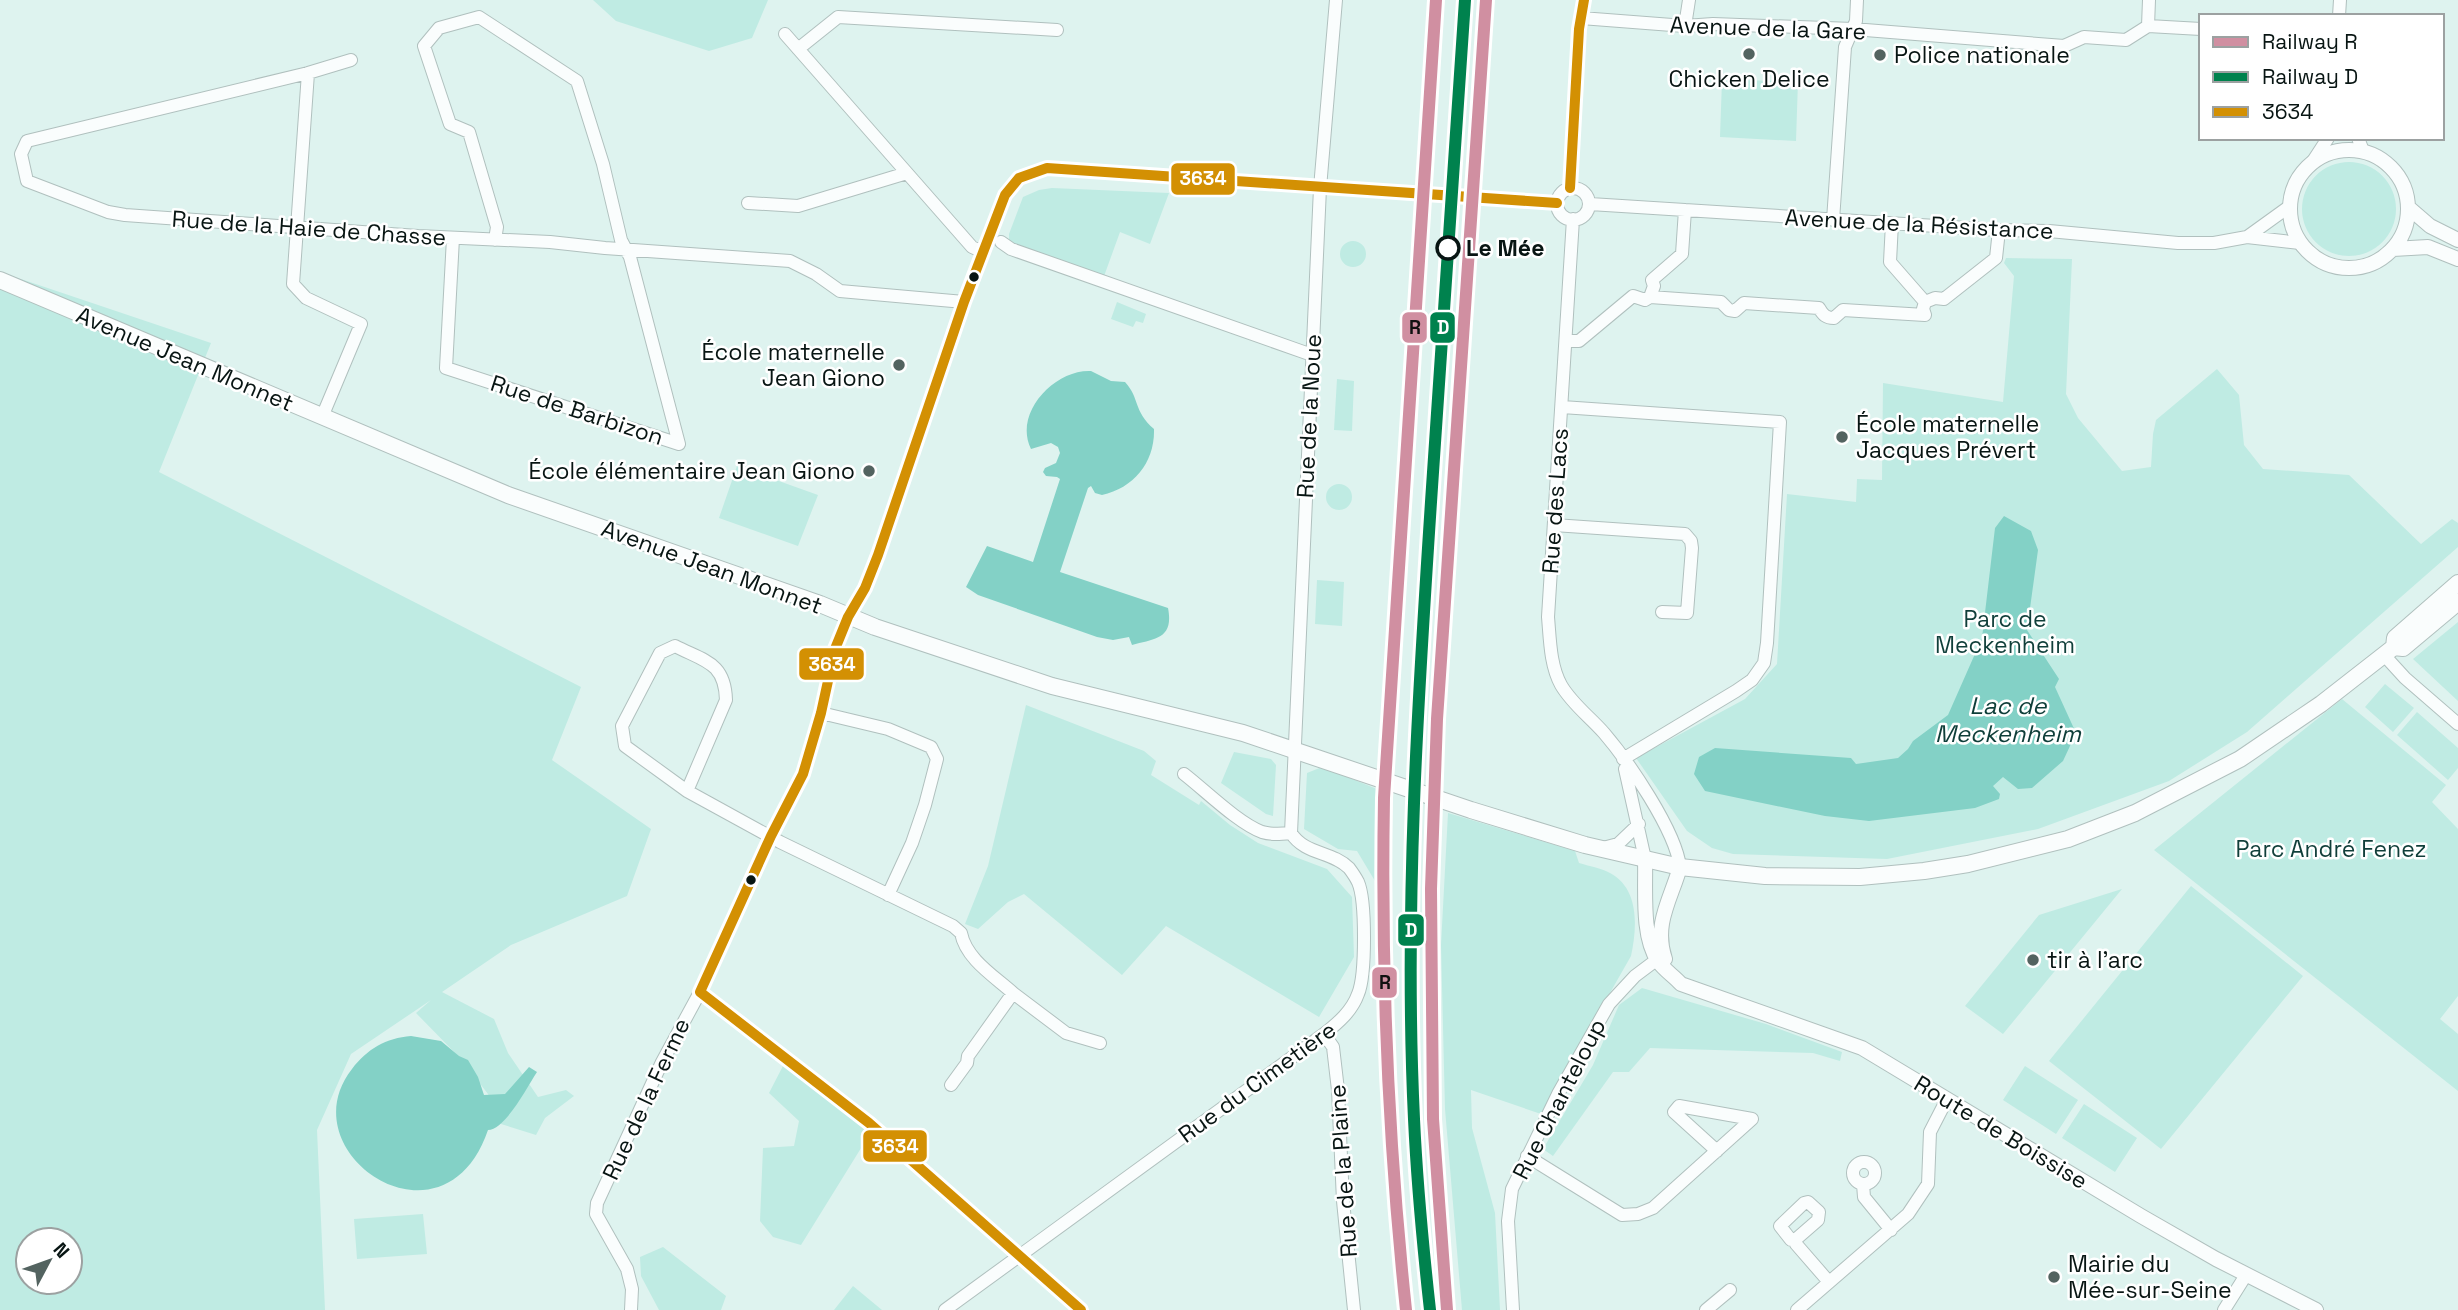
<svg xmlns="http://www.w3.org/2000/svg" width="2458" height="1310" viewBox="0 0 2458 1310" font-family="'Space Grotesk',sans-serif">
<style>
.green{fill:#bfebe3;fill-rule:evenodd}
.water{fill:#83d1c6}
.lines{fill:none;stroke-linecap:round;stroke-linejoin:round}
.minor-casing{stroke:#b0c0be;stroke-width:14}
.tertiary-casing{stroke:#b0c0be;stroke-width:16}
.secondary-casing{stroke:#b0c0be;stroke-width:18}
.minor{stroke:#fafdfd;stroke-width:12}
.tertiary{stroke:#fafdfd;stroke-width:14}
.secondary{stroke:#fafdfd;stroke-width:16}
.bus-1-casing{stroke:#fff;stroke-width:16}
.bus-1{stroke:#d39003;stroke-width:10}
.rail-1-casing{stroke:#fff;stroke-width:18}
.rail-2-casing{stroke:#fff;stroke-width:18}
.rail-1{stroke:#d08fa1;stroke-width:12}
.rail-2{stroke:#00824e;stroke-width:12}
.poi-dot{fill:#536360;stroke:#fff;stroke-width:2.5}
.stop-dot{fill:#fff;stroke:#081513;stroke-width:3.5}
.bus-dot{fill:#081513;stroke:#fff;stroke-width:2.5}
.labels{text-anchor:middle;stroke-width:5;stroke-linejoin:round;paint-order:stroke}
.street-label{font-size:23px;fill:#081513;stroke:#fff}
.poi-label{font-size:23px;fill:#081513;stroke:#fff;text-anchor:start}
.stop-label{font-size:23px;font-weight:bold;fill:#081513;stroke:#fff;text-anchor:start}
.park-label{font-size:23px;fill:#103f3a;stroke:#fff}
.water-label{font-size:24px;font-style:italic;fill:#0e3e39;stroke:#fff}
.line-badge{stroke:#fff;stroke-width:2.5}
.badge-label{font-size:19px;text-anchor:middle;font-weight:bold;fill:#fff}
.pale-badge-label{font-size:19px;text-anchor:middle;font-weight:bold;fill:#111}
</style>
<rect width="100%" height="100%" fill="#def3ef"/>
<!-- green -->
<path class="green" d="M593 0H768L752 38 709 51 616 21Z
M1722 80 1798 81 1796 141 1720 137Z
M2302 209a47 47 0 1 1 94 0a47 47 0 1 1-94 0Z
M1052 188 1169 193 1150 244 1120 232 1103 279 1009 244V234L1023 197 1039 190Z
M1340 254a13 13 0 1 1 26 0a13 13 0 1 1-26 0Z
M2006 258 2072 259 2066 394 2078 418 2122 471 2151 467 2153 434 2156 420 2217 369 2239 395 2244 445 2263 469 2349 475 2421 544 2452 519 2458 523V547L2247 732 2169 781 2038 829 1887 859 1733 854 1712 848 1687 831 1636 758 1745 699 1777 664 1787 494 1856 502 1857 479 1882 480 1883 383 2003 402 2014 276 2004 263Z
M0 272 211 343 159 472 581 687 552 760 651 829 627 896 511 945 442 992 494 1019 508 1053 538 1097 566 1090 574 1096 545 1118 536 1135 501 1124 488 1094 461 1059 416 1013 431 1000 351 1054 317 1130 325 1310H0ZM28 1240H70V1282H28Z
M1117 302 1146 314 1143 323 1136 321 1133 327 1111 319Z
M1337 379 1354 381 1352 431 1334 430Z
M737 466 818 495 798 546 719 518Z
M1326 497a13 13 0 1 1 26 0a13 13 0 1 1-26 0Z
M1317 580 1344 582 1342 626 1315 624Z
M2458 622V701L2413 659Z
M2385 684 2414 708 2393 732 2365 707Z
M2342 699 2446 785 2432 802 2458 829V996L2440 1019 2458 1034V1091L2154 850Z
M1026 705 1144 751 1156 761 1151 775 1199 805 1201 801 1230 825 1258 843 1327 869 1352 897 1354 957 1319 1017 1166 926 1122 975 1024 894 1008 902 978 929 965 924 988 866Z
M2417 712 2458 748V768L2448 780 2397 735Z
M1234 752 1271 759 1276 765 1273 816 1266 814 1221 783Z
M1322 767 1377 789 1375 881 1357 851 1338 849 1304 829 1307 773Z
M1448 813 1575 851 1579 863C1589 866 1601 868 1610 873 1640 889 1637 928 1631 956L1541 1114 1471 1090 1472 1128 1495 1213 1500 1310H1462L1445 1109 1441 945Z
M2191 886 2303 976 2161 1149 2049 1061Z
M2122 889 2003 1034 1965 1006 2039 915Z
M1642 988 1766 1024 1842 1052 1840 1061 1813 1053 1650 1048 1629 1072H1613L1553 1156 1543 1149 1593 1065 1619 1005Z
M784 1064 871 1132 801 1245 773 1237 760 1221 763 1148 794 1146 799 1121 769 1093Z
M2025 1066 2078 1100 2056 1134 2003 1100Z
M2084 1104 2137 1138 2115 1172 2062 1138Z
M423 1214 427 1254 357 1259 354 1219Z
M663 1247 726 1296 721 1310H659L641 1276 640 1257Z
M853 1286 882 1310H834Z"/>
<!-- water -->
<path class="water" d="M1091 371 1111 381 1125 382C1140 398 1133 411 1154 429 1155 462 1134 488 1102 495L1095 493 1091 486 1088 488 1060 572 1168 608C1174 639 1155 639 1132 645L1129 637 1113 640 1097 637 978 595 966 587 987 546 1033 562 1060 479 1057 477 1046 476 1043 472 1045 468 1056 463 1060 453 1058 447 1051 443 1031 449C1013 413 1055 369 1091 371Z
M2004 516 2031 531 2038 550 2027 630 2059 679 2055 687 2076 733 2063 761 2032 788 2018 789 2003 777 1993 786 2000 794 1999 799 1975 808 1869 821 1825 816 1705 791 1694 774 1699 757 1715 748 1851 758 1856 764 1898 758 1908 749 1913 741 1948 715 1982 638 1995 528Z
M411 1036 441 1041 459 1056 468 1060 478 1077 484 1095 505 1094 529 1067 537 1072C527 1087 506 1129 488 1130 444 1259 286 1153 352 1069 367 1049 386 1038 411 1036Z"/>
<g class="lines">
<defs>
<path id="minor" d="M2339 16 2340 0
M1581 18 1685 26 1713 24 1853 29 2064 46 2084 37 2126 40 2148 26 2201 29
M1685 26 1689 0
M2148 26 2149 0
M785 34 972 247 983 252
M798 49 838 17 1057 30
M351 60 308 73 27 141 21 154 27 181 108 212 125 215 418 236 550 242 605 248 790 261 816 274 840 291 964 302
M308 73 293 284 306 298 361 324 322 417
M2358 138 2363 151
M2313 161 2328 138
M1570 188 1579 29 1584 0
M1557 204a16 16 0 1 1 32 0a16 16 0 1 1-32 0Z
M748 203 798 206 907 173
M1590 204 1999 230 2049 231 2178 243H2214L2247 237 2300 243
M1573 219 1548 617C1550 639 1550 665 1561 685 1572 704 1590 717 1604 733 1628 761 1676 831 1680 867
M1833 220 1845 47 1856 21 1857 0
M1892 223 1890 262 1925 302
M2247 237 2290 206
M453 238 446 368 679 444 630 257 621 240 603 164 577 81 479 17 439 28 424 46 450 124 469 132 497 227 495 240
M1001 242 1011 249 1312 355
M1650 297 1654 286 1652 280 1682 254 1685 210
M1566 341H1579L1633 296 1645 300 1650 297 1721 302 1729 310 1735 311 1744 303 1819 308C1823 315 1826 318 1834 318L1843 310 1925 315 1923 309 1925 302 1935 298 1944 299 1996 258 1999 230
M1562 407 1780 422 1767 643 1764 663 1752 680 1736 691 1623 759
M1554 525 1685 534 1691 541 1692 548 1687 613 1662 612
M2384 655 2405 678 2458 724
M821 713 888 729 931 747 937 759 925 805 912 843 888 895
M1625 769 1645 859
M687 791 726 700C725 662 704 661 675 646L660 653 622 726 625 746 687 791 780 842 953 926 961 933C966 959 994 976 1013 993L968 1056 967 1063 951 1085
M1291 833 1320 188 1336 0
M1603 848 1618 844 1639 824
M700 992 869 1123 1081 1310
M1013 993 1066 1033 1100 1043
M1324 1034 1333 1047 1338 1090 1343 1201 1354 1310
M1717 1151 1674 1112 1679 1106 1752 1119
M1527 1156 1622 1215 1638 1214 1653 1208 1752 1119
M1853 1173a11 11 0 1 1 22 0a11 11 0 1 1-22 0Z
M1863 1184 1864 1197 1891 1230
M1795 1240H1791L1780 1226 1804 1203 1808 1202 1819 1212 1818 1220 1795 1240 1796 1244 1829 1282
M631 1310 632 1289 627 1269 596 1214 597 1203 662 1062 700 992 771 836 803 774 821 713 835 649 848 617 865 588 878 555 964 302 1005 195 1019 178 1047 168 1557 203
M945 1310 1324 1034C1338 1023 1352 1011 1358 994 1366 975 1366 900 1358 882 1356 878 1352 872 1349 868 1332 851 1305 855 1291 833 1281 834 1272 835 1262 832 1238 823 1206 791 1184 774
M1513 1310 1508 1221 1512 1189 1558 1094 1609 1004 1635 976 1663 955
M1706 1310 1730 1290
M1797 1310 1908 1214 1928 1184 1930 1132 1947 1099
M2224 1310 2246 1275"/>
<path id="tertiary" d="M2290 209a59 59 0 1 1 118 0a59 59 0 1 1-118 0Z
M2408 207 2430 226 2458 240
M2393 249 2428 247 2458 259
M1645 859C1646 889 1641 936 1658 961 1664 970 1674 976 1681 984L1862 1048 2141 1216 2216 1259 2316 1310
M1665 959C1653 924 1671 899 1680 867"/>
<path id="secondary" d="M0 280 508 495 820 604 875 627 1052 686 1243 733 1471 810 1585 845 1680 867 1765 876 1860 877 1924 871 1968 864 2068 839 2135 813 2240 759 2321 704 2394 647 2395 638 2458 583
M2394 647 2403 648 2458 602"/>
</defs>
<!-- minor casing -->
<use href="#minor" class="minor-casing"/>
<!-- tertiary casing -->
<use href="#tertiary" class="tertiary-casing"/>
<!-- secondary casing -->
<use href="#secondary" class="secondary-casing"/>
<!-- minor -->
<use href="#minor" class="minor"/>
<!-- tertiary -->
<use href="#tertiary" class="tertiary"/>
<!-- secondary -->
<use href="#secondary" class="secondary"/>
<defs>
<path id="bus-1" d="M1570 188 1579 29 1584 0
M700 992 771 836 803 774 821 713 835 649 848 617 865 588 878 555 964 302 1005 195 1019 178 1047 168 1557 203
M700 992 869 1123 1081 1310"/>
</defs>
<!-- bus-1 casing -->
<use href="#bus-1" class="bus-1-casing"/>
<!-- bus-1 -->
<use href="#bus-1" class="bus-1"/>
<defs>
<path id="rail-1" d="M1406 1310C1388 1140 1381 969 1384 798L1436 0
M1447 1310 1433 1119 1431 889 1437 719 1486 0"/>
<path id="rail-2" d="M1430 1310C1423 1247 1417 1183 1414 1119 1404 909 1418 697 1432 487 1443 325 1454 162 1465 0"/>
</defs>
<!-- rail-1 casing -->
<use href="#rail-1" class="rail-1-casing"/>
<!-- rail-2 casing -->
<use href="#rail-2" class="rail-2-casing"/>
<!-- rail-1 -->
<use href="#rail-1" class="rail-1"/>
<!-- rail-2 -->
<use href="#rail-2" class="rail-2"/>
</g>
<!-- markers -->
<g class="poi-dot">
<circle cx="1749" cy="54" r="7"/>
<circle cx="1880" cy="55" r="7"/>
<circle cx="899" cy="365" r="7"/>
<circle cx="1842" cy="437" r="7"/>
<circle cx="869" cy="471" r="7"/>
<circle cx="2033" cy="960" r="7"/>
<circle cx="2054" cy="1277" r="7"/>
</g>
<circle class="stop-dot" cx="1448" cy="248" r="11"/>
<g class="bus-dot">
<circle cx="974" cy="277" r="6"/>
<circle cx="751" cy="880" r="6"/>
</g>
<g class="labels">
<!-- street labels -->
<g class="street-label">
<text transform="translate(1768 28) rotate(2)" y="8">Avenue de la Gare</text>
<text transform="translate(1919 224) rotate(3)" y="8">Avenue de la Résistance</text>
<text transform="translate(309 228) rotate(4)" y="8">Rue de la Haie de Chasse</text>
<text transform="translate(185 359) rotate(23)" y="8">Avenue Jean Monnet</text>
<text transform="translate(577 410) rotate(18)" y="8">Rue de Barbizon</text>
<text transform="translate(1309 416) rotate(-87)" y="8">Rue de la Noue</text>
<text transform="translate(1555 501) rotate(-86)" y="8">Rue des Lacs</text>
<text transform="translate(712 567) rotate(20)" y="8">Avenue Jean Monnet</text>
<text transform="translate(1257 1082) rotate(-36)" y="8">Rue du Cimetière</text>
<text transform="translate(646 1099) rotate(-65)" y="8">Rue de la Ferme</text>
<text transform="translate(1559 1099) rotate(-63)" y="8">Rue Chanteloup</text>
<text transform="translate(2001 1132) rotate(31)" y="8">Route de Boissise</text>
<text transform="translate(1343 1171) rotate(-94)" y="8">Rue de la Plaine</text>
</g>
<!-- poi labels -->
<g class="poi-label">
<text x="1894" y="63">Police nationale</text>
<text x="1749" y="87" text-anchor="middle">Chicken Delice</text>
<text x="885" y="360" text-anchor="end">École maternelle<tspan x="885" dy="26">Jean Giono</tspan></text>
<text x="1856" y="432">École maternelle<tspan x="1856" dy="26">Jacques Prévert</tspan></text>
<text x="855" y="479" text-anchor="end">École élémentaire Jean Giono</text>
<text x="2047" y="968">tir à l'arc</text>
<text x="2068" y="1272">Mairie du<tspan x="2068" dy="26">Mée-sur-Seine</tspan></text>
</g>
<!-- stop labels -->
<g class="stop-label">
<text x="1466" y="256">Le Mée</text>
</g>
<!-- park labels -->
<g class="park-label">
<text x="2005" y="627">Parc de<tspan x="2005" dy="26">Meckenheim</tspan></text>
<text x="2331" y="857">Parc André Fenez</text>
</g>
<!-- water labels -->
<g class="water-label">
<text x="2008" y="714">Lac de<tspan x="2008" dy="28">Meckenheim</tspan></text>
</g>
</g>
<g class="line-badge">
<rect x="1170" y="162" width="66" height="34" rx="7" fill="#d39003"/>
<rect x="1429" y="311" width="27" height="33" rx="7" fill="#00824e"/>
<rect x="1401" y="311" width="27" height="33" rx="7" fill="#d08fa1"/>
<rect x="798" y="647" width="67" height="34" rx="7" fill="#d39003"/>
<rect x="1397" y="913" width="28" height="34" rx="7" fill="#00824e"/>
<rect x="1371" y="966" width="27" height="33" rx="7" fill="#d08fa1"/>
<rect x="862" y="1129" width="66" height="34" rx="7" fill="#d39003"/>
</g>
<g class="badge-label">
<text x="1203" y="185">3634</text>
<text x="1443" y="334">D</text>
<text x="832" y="671">3634</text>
<text x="1411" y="937">D</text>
<text x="895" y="1153">3634</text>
</g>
<g class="pale-badge-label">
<text x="1415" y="334">R</text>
<text x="1385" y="989">R</text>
</g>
<!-- legend -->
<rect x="2199" y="14" width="245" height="126" fill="#ffffff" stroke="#9ca1a1" stroke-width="2"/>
<rect x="2213" y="37" width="35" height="10" fill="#d08fa1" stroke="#9ca1a1" stroke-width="2"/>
<text x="2262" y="49" font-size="21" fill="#081513">Railway R</text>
<rect x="2213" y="72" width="35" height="10" fill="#00824e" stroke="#9ca1a1" stroke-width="2"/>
<text x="2262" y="84" font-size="21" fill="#081513">Railway D</text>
<rect x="2213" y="107" width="35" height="10" fill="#d39003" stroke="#9ca1a1" stroke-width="2"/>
<text x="2262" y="119" font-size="21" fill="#081513">3634</text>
<!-- north arrow -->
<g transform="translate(49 1261) rotate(49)"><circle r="33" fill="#ffffff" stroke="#9ca1a1" stroke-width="2"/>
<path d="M0-5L12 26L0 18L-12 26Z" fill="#536360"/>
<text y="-10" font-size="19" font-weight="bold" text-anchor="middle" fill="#081513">N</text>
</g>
</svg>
